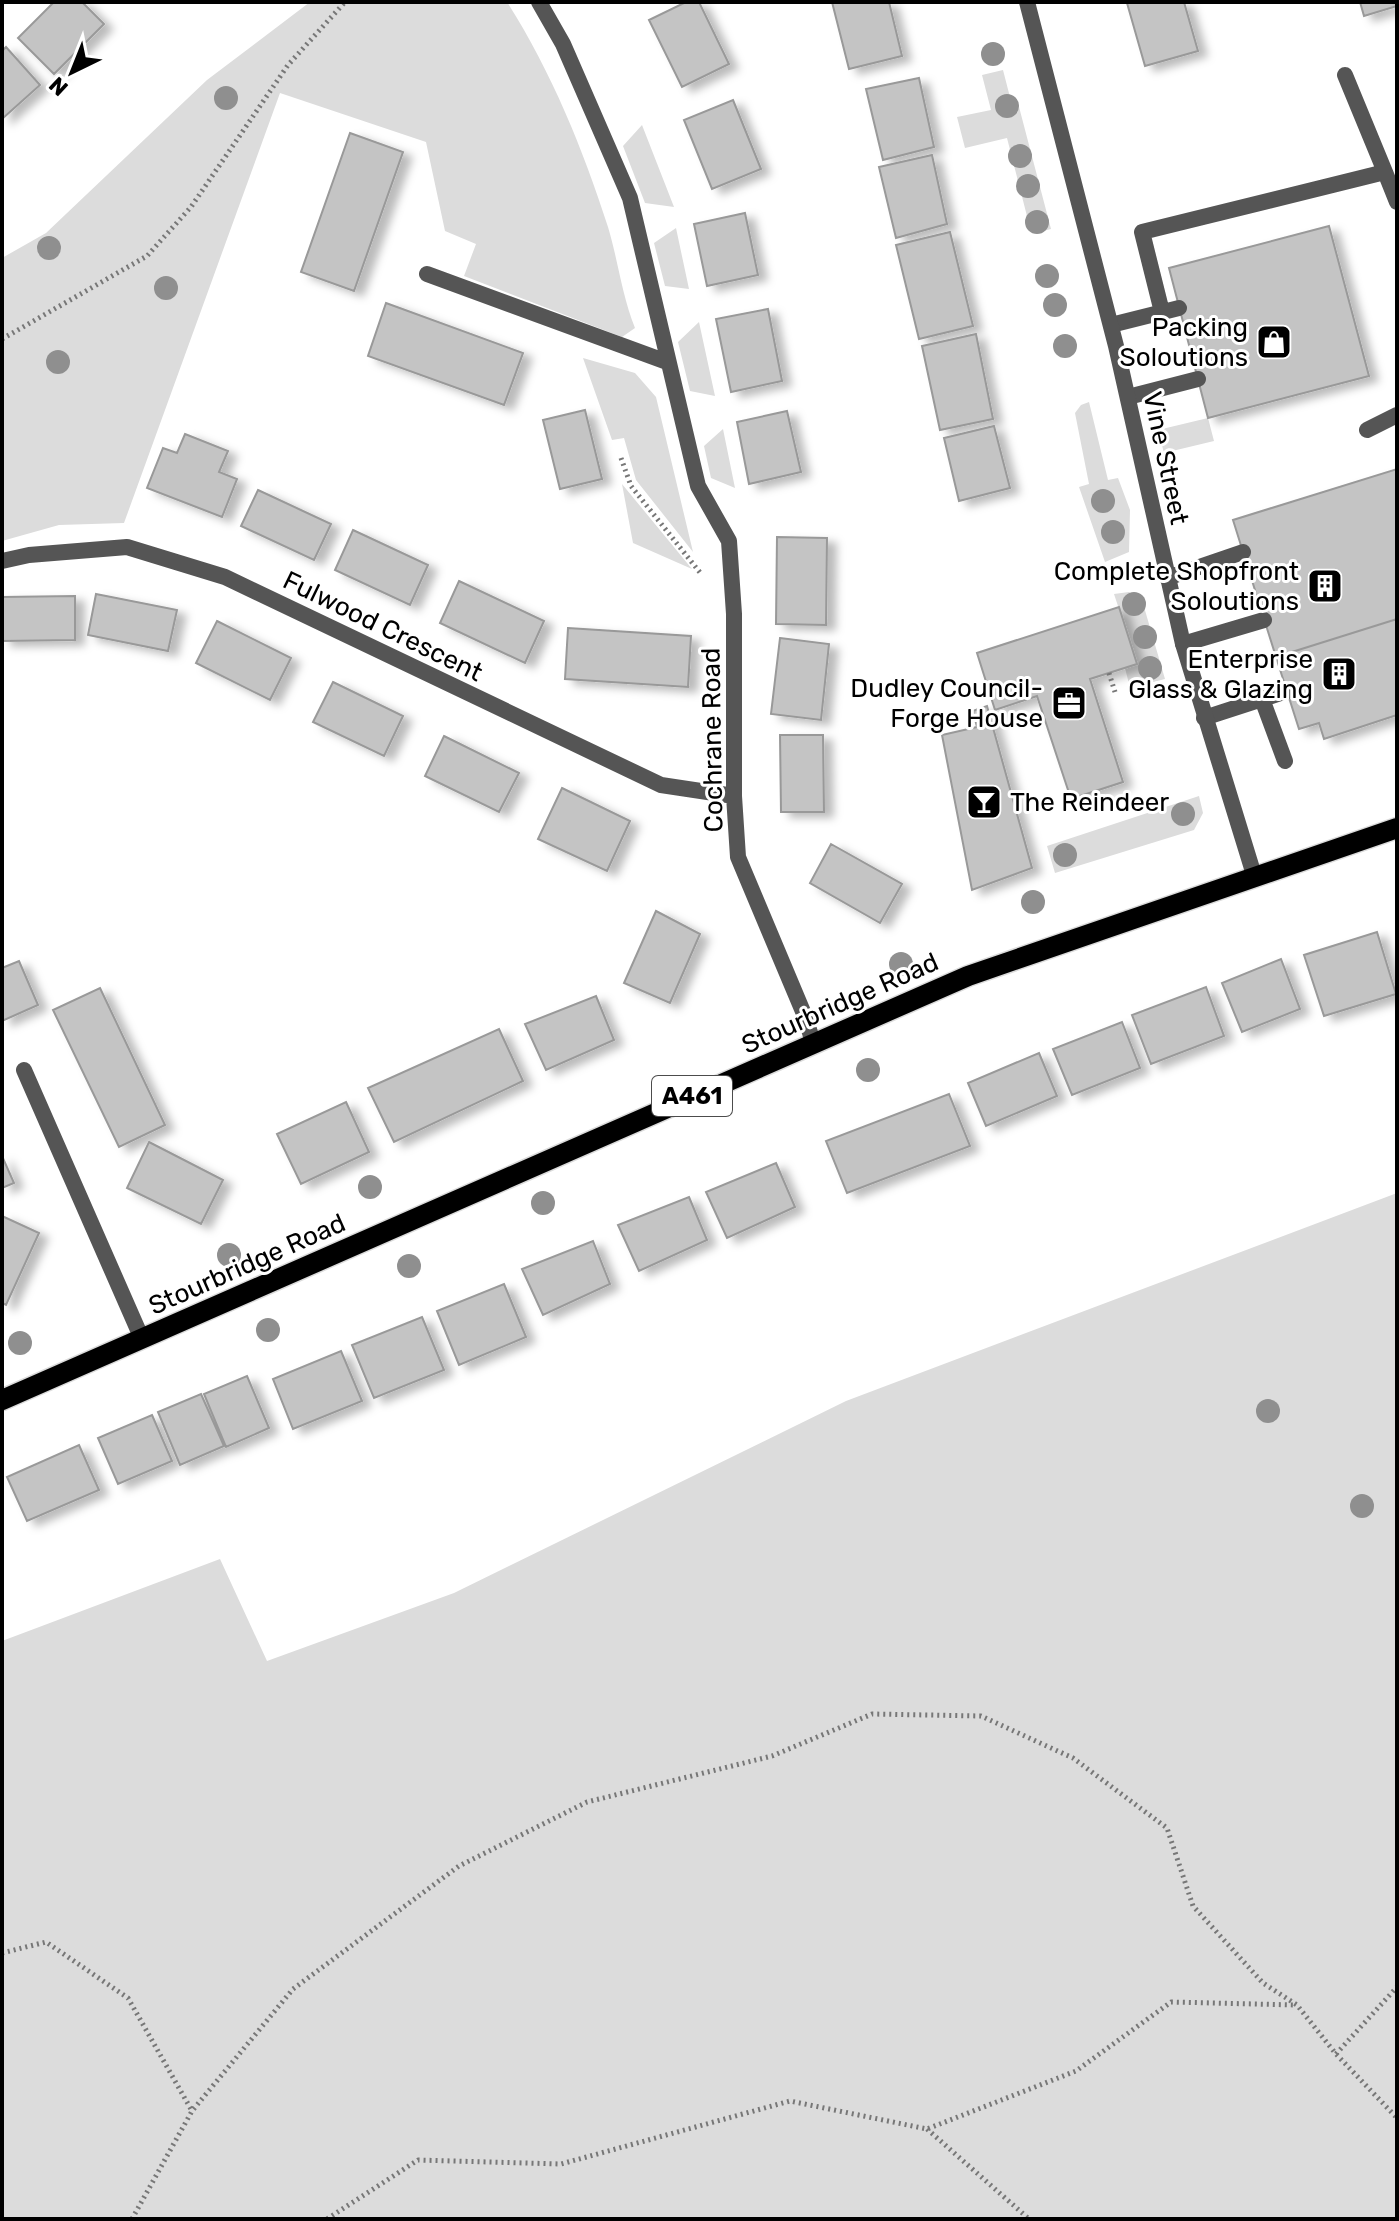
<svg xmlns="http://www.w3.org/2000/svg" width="1399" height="2221" viewBox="0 0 1399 2221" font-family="Rubik,sans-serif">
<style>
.green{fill:#dcdcdc}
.building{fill:#c4c4c4;stroke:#999;stroke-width:2;filter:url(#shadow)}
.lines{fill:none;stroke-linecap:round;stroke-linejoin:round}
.primary-casing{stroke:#dbdbdb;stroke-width:23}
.path{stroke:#777;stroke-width:5;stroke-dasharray:2 4;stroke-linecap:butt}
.lane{stroke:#555;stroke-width:16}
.street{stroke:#555;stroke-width:16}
.primary{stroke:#000;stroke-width:20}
.tree{fill:#8f8f8f}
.labels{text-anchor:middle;stroke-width:6;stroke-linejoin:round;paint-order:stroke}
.shield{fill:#fff;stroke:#4c4c4c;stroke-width:2}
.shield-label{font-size:24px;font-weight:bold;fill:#000}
.poi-label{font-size:26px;fill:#000;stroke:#fff;text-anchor:end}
.street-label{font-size:26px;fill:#000;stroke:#fff}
</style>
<defs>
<filter id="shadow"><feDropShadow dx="9" dy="5" stdDeviation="4" flood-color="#0004"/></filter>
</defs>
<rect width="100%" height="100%" fill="#fff"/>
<!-- green -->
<path class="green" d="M310 2H507C551 71 583 149 608 227 618 260 622 296 635 328L622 337 464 276 476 244 445 231 426 142 280 93 124 523 59 525 2 541V258L46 233 207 80Z
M1003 70 1012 105 1018 103 1051 229 1039 232 1032 227 1028 220 1007 138 965 148 957 117 991 110 982 75Z
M642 125 674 207 645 203 623 146Z
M676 228 689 289 665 286 654 243Z
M699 322 715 396 690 391 678 342Z
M583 358 635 373 656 397 693 552 636 480 624 438 612 440Z
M1089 402 1108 480 1118 478 1130 510 1129 552 1105 562 1079 487 1089 484 1075 413 1081 405Z
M1208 418 1214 441 1164 453 1158 430Z
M723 429 735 488 711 478 704 446Z
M622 484 692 569 633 543Z
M1129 592 1142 600 1165 679 1130 688 1125 668 1137 663 1114 594Z
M1199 796 1203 813 1194 830 1055 873 1047 846Z
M1397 1193V2219H2V1641L220 1559 267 1661 454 1593 846 1401Z"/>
<!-- building -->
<path class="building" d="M54 2H82L104 24 54 74 18 38Z
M686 2H699L729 64 682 87 649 20Z
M832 2H889L902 56 849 69Z
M1131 2H1184L1198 51 1145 66 1127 3Z
M1360 2H1397V6L1364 16Z
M6 47 40 85 2 119V51Z
M919 78 934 147 883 160 866 89Z
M733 100 761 169 712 189 684 120Z
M350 133 403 152 354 291 301 272Z
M932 155 947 224 896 238 879 167Z
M745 213 758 275 707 286 694 224Z
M1329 226 1369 376 1208 418 1169 268Z
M950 232 973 326 919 339 896 245Z
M386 303 523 353 504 405 368 356Z
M768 309 782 381 731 392 716 319Z
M976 334 993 419 940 430 922 346Z
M585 410 602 479 560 489 543 420Z
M787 411 801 472 749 484 737 422Z
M994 426 1010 488 959 501 944 438Z
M185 434 228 451 219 472 237 479 222 517 147 488 163 448 177 453Z
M1397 469V619L1276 657 1233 520Z
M258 490 331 524 314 560 241 526Z
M353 530 428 565 410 605 335 570Z
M777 537 827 538 826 625 776 624Z
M459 581 544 621 525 663 440 623Z
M96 594 177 610 168 651 88 635Z
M75 596V640L2 641V597Z
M1119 607 1137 664 1090 679 1123 782 1071 799 1037 696 995 710 977 653Z
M1397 619V715L1324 739 1319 723 1299 729 1276 657Z
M217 621 291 658 270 700 196 663Z
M568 628 691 636 688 687 565 679Z
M780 638 829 644 821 720 771 714Z
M333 682 403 716 384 756 313 722Z
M987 706 1032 868 972 890 942 735 977 727 973 711Z
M780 735H823L824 812H781Z
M444 736 519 773 499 812 425 776Z
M562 788 630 821 607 871 538 839Z
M831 844 902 884 880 923 810 883Z
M656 911 700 934 670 1003 624 983Z
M1377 932 1396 994 1324 1016 1304 955Z
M1281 959 1300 1009 1242 1032 1222 983Z
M19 961 38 1005 2 1021V968Z
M1206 987 1224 1036 1151 1064 1132 1015Z
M100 988 165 1125 119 1147 53 1010Z
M596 996 614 1040 546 1070 525 1024Z
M1122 1022 1140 1068 1072 1095 1053 1049Z
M499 1029 523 1081 394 1142 368 1088Z
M1039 1053 1057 1096 986 1126 968 1083Z
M949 1094 970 1146 847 1193 826 1141Z
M346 1102 369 1152 301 1184 277 1134Z
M149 1142 223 1180 201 1224 127 1188Z
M2 1156 14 1183 2 1188Z
M776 1163 795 1207 727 1238 706 1192Z
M689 1197 707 1240 639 1271 618 1225Z
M2 1216 39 1233 6 1305 2 1303Z
M593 1241 610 1284 543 1315 522 1269Z
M504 1284 526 1337 459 1365 437 1311Z
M422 1317 444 1370 374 1398 352 1345Z
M341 1351 362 1401 293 1429 273 1379Z
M247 1376 269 1428 226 1447 204 1394Z
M201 1394 224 1446 180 1465 158 1412Z
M152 1415 172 1461 118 1484 98 1438Z
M79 1445 99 1490 27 1521 7 1477Z"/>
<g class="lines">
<defs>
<path id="primary" d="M2 1400 968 976 1397 828"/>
</defs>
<!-- primary casing -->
<use href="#primary" class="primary-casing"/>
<!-- path -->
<path class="path" d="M2 339 147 256 191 207 288 65 345 2
M621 458 631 486 702 575
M1109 673 1115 692
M2 1953 46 1942 128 1998 192 2111
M1336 2054 1397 1987
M927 2129 1029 2219
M132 2219 192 2111 293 1989 459 1866 587 1802 772 1756 872 1714 981 1716 1073 1758 1167 1828 1193 1906 1263 1983 1297 2005 1336 2054 1397 2118
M327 2219 418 2160 561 2164 790 2101 927 2129 1076 2071 1171 2002 1296 2005"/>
<!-- lane -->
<path class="lane" d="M1345 75 1385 172
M1162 312 1142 232 1385 172 1397 202
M1111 325 1179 308
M1128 397 1198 379
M1367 430 1397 415
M1167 578 1243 552
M1183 644 1264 620
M1262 699 1285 761
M1204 718 1287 691"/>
<!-- street -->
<path class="street" d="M539 2 563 44 630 198 698 486 729 541 734 614V796L738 857 804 1014 813 1042
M1027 2 1116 346 1183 644 1254 875
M427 274 667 362
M2 561 29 555 127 547 225 577 661 785 734 796
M24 1070 142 1339"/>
<!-- primary -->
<use href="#primary" class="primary"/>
</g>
<!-- trees -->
<g class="tree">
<circle cx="993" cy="54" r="12"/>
<circle cx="226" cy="98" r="12"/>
<circle cx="1007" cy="106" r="12"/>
<circle cx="1020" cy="156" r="12"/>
<circle cx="1028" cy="186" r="12"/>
<circle cx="1037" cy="222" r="12"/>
<circle cx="49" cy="248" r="12"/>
<circle cx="1047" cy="276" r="12"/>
<circle cx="166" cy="288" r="12"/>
<circle cx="1055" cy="305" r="12"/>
<circle cx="1065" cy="346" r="12"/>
<circle cx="58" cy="362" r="12"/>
<circle cx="1103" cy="501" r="12"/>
<circle cx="1113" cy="532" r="12"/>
<circle cx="1134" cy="604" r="12"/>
<circle cx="1145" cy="637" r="12"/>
<circle cx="1150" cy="668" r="12"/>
<circle cx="1183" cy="814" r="12"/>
<circle cx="1065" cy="855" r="12"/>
<circle cx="1033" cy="902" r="12"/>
<circle cx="901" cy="964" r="12"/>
<circle cx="868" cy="1070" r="12"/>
<circle cx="370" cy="1187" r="12"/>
<circle cx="543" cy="1203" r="12"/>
<circle cx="229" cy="1255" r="12"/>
<circle cx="409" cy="1266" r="12"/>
<circle cx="268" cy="1330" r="12"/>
<circle cx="20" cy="1343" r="12"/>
<circle cx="1268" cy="1411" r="12"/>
<circle cx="1362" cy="1506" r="12"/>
</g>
<!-- icons -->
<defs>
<symbol id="shop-square" viewBox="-11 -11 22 22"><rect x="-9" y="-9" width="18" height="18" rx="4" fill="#000" stroke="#fff"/><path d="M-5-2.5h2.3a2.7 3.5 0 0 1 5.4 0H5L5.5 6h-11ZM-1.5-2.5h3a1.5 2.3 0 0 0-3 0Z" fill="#fff"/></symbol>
<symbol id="building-square" viewBox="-11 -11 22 22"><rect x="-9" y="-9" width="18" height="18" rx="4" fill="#000" stroke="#fff"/><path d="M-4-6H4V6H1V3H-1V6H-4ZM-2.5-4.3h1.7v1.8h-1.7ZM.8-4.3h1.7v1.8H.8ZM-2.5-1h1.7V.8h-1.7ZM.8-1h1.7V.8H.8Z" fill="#fff"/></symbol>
<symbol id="office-square" viewBox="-11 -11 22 22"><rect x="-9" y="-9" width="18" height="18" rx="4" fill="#000" stroke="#fff"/><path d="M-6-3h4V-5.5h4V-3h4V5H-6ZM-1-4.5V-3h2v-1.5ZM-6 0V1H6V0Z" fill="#fff"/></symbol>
<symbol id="bar-square" viewBox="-11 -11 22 22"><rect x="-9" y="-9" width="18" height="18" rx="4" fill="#000" stroke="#fff"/><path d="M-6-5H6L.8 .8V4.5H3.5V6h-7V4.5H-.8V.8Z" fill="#fff"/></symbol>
</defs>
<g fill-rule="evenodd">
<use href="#shop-square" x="1254" y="322" width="40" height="40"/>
<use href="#building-square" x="1305" y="566" width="40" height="40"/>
<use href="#building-square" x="1319" y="654" width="40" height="40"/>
<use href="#office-square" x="1049" y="683" width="40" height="40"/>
<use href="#bar-square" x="964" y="782" width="40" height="40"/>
</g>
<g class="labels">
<!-- shield labels -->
<rect class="shield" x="652" y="1076" width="80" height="40" rx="6"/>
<g class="shield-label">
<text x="692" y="1104">A461</text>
</g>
<!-- poi labels -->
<g class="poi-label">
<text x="1248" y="336">Packing<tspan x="1248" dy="30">Soloutions</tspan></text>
<text x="1299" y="580">Complete Shopfront<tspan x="1299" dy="30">Soloutions</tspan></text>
<text x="1313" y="668">Enterprise<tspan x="1313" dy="30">Glass &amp; Glazing</tspan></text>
<text x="1043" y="697">Dudley Council-<tspan x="1043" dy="30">Forge House</tspan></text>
<text x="1010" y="811" text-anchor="start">The Reindeer</text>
</g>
<!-- street labels -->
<g class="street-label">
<text transform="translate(1166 458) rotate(78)" y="9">Vine Street</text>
<text transform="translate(383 626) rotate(26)" y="9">Fulwood Crescent</text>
<text transform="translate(712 740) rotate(-91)" y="9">Cochrane Road</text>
<text transform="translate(840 1003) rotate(-24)" y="9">Stourbridge Road</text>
<text transform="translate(247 1264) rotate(-24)" y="9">Stourbridge Road</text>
</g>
</g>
<!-- border -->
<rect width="1399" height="2221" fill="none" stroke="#000000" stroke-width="8"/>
<!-- north arrow -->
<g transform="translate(72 72) rotate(223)" stroke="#ffffff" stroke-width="6" paint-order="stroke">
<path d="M0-6L14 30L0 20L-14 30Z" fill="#000000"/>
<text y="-12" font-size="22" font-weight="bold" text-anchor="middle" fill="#000000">N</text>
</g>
</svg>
